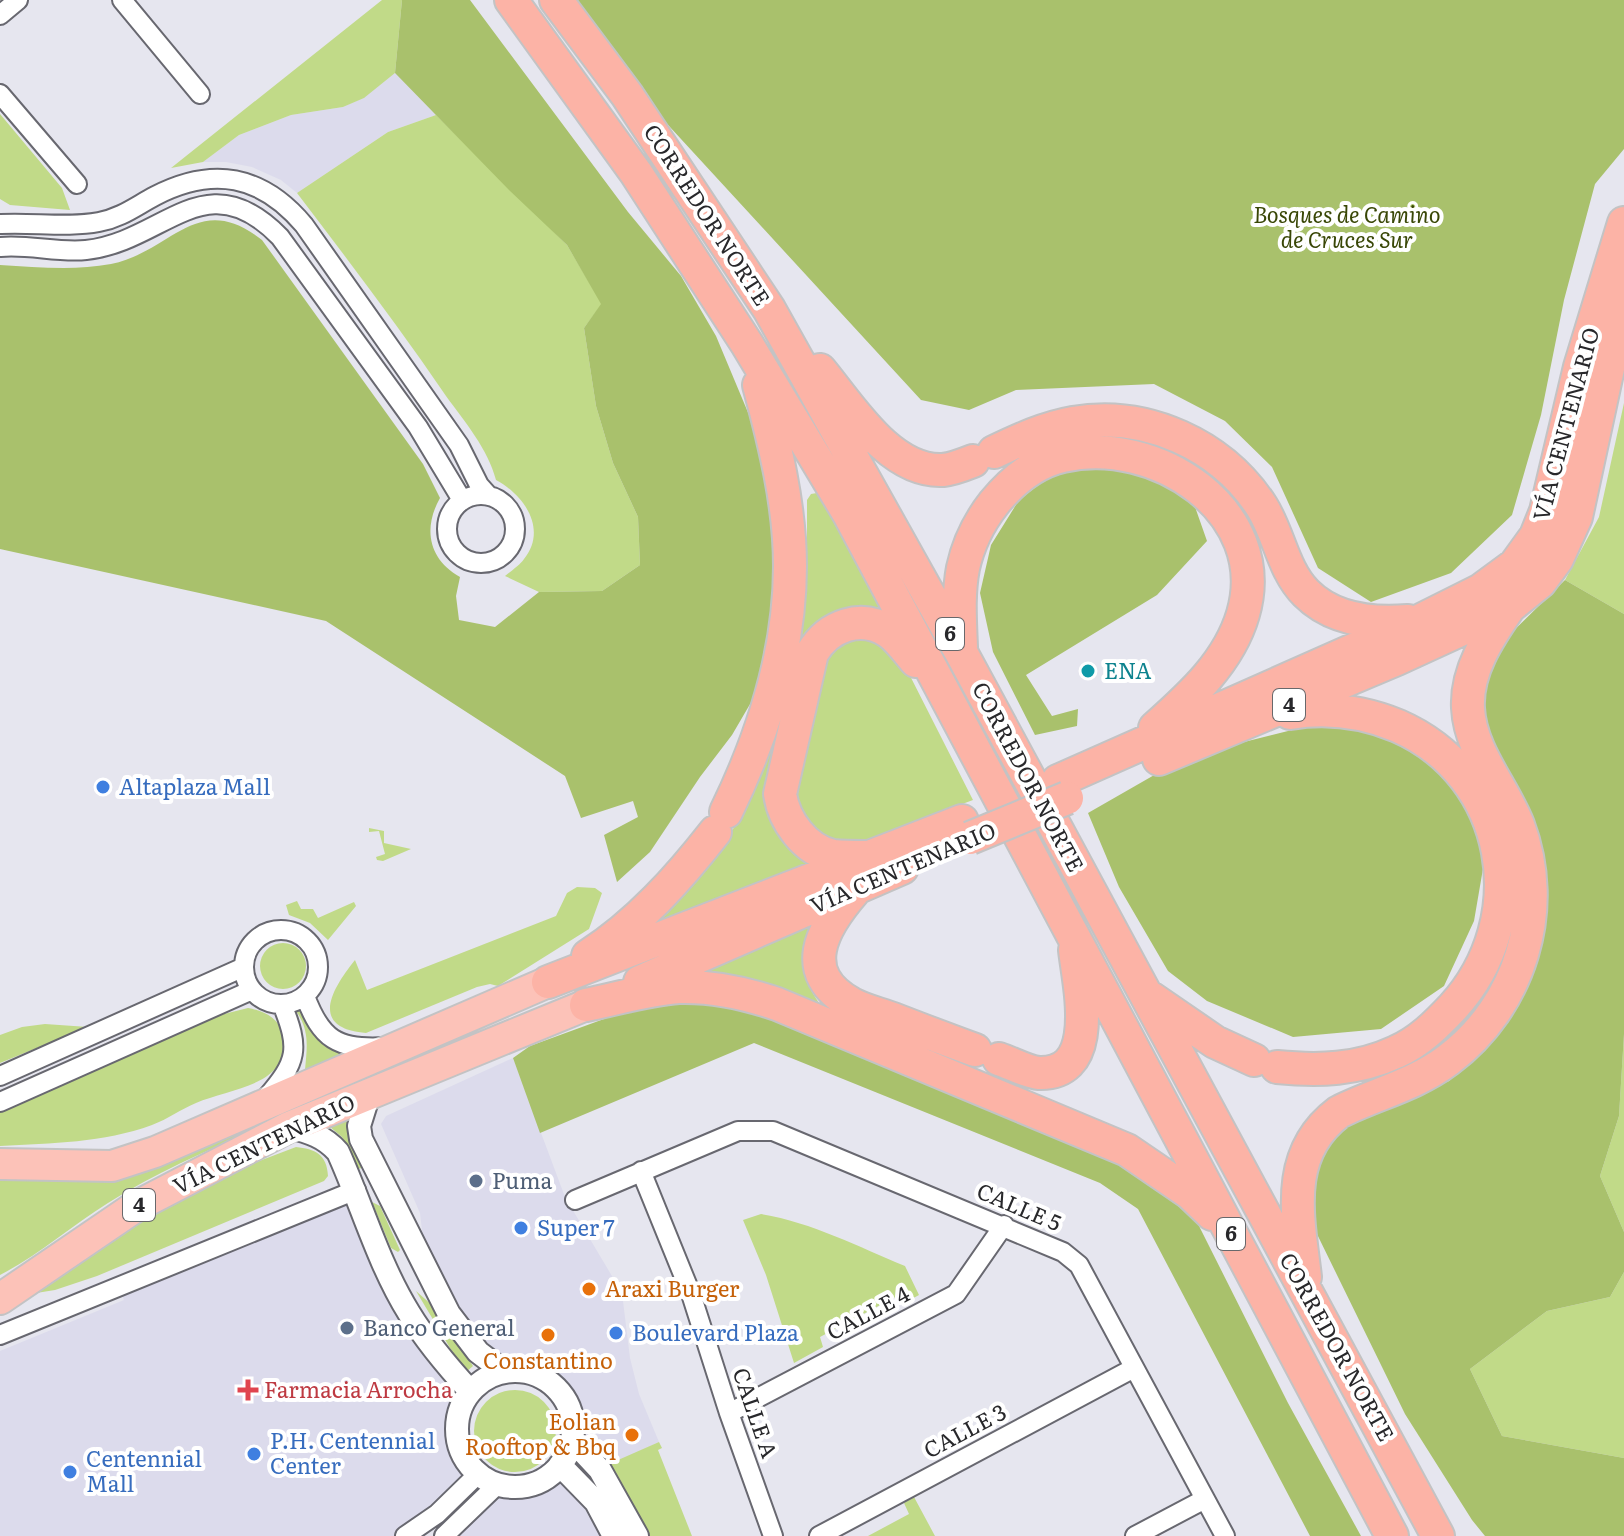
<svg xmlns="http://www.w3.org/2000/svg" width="1624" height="1536" viewBox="0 0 1624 1536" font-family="Literata,serif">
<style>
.built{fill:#dcdbec}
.green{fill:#c1da88}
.forest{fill:#a9c16c}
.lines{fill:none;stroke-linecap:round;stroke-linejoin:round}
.minor-casing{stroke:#686870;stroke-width:22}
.tertiary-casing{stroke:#686870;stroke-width:26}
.trunk-casing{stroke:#c3c3c4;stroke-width:34}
.motorway-casing{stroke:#c3c3c4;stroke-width:36}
.minor{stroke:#fff;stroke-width:18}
.tertiary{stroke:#fff;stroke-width:22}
.trunk{stroke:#fcc2b8;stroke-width:30}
.motorway{stroke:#fcb3a6;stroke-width:32}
.motorway-bridge-casing{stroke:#c3c3c4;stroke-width:36;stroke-linecap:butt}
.motorway-bridge{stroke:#fcb3a6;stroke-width:32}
.culture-dot{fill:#0f9aa8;stroke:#fff;stroke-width:3}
.shop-dot{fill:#3f7fe0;stroke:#fff;stroke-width:3}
.service-dot{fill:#5c6f8a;stroke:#fff;stroke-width:3}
.food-dot{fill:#e8710a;stroke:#fff;stroke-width:3}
.health-dot{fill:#e0444e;stroke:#fff;stroke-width:3}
.labels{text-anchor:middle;stroke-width:8;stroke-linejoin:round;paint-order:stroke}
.shield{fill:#fff;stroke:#68686b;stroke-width:2}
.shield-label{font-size:20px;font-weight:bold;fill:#28282b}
.street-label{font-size:22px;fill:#28282b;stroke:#fff}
.park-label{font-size:22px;font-style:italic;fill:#394706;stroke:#fff}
.culture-label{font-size:22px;fill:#0d838f;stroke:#fff;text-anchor:start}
.shop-label{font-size:22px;fill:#366cbe;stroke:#fff;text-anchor:start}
.service-label{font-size:22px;fill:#4e5e75;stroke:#fff;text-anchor:start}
.food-label{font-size:22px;fill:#c56008;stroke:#fff;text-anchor:start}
.health-label{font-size:22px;fill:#be3a42;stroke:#fff;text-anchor:start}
</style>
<rect width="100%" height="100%" fill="#e6e6ef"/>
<!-- built -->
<path class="built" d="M395 73 436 115 388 132 297 193 281 180 252 167 226 162H203L239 135 291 115 343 107 363 98Z
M513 1058 565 1197 622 1293 630 1358 639 1394 659 1442 600 1470 573 1430 566 1401 557 1388 540 1376 522 1370 503 1371 478 1352 423 1239 420 1213 381 1124 386 1116Z
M356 1190 384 1262 470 1391 461 1408 457 1427 459 1445 466 1460 478 1474 405 1536H0V1351L124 1300 119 1286Z
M560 1465 606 1536H444L498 1484 515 1487 533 1484 549 1476Z"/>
<!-- green -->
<path class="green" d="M382 0H402L395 73 364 98 343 107 291 115 239 135 203 162 171 168Z
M0 114 62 188 70 210 10 205 0 199Z
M436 115 567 245 602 304 584 328 596 406 613 463 638 517 640 565 602 591 539 592 505 576C511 571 520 565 524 559 548 529 524 495 496 480 488 449 465 422 446 396 399 327 348 260 297 193L388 132Z
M1624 403V614L1565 580 1599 517Z
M817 493 884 607 849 610 830 618 772 785 828 861 634 937 724 843 744 812 776 736 795 661 801 624 807 579V500L811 494Z
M877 636 903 662 973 800 852 845 824 844 791 801 815 669 837 638Z
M369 828 384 831V843L411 849 383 861 377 860 376 857 385 854 379 831 369 832Z
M577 887 595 888 602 893 589 929 498 986 490 984 477 987 366 1033C309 1028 331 990 355 960L367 990 556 916 567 893Z
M297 901 301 909H313L318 918 354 902 356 906 328 940 310 923 289 915 286 905Z
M816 915C797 954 798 976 825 1011L685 974Z
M260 966a23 23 0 1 1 46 0a23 23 0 1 1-46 0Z
M248 1008C264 1011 280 1018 283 1036 292 1086 230 1088 196 1103 181 1109 168 1119 152 1125 103 1143 52 1143 0 1146V1109L220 1015Z
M302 1009C306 1030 323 1048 344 1055L305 1070C307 1047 310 1031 296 1011Z
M45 1024 88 1027 0 1063V1035L22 1027Z
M1624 1034V1232L1600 1176 1619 1116Z
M355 1118 368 1166 358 1169 342 1137 330 1127Z
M254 1123 257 1129C206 1151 155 1173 108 1203 71 1226 39 1255 0 1275V1178Z
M296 1147C315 1149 327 1154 328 1176L324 1181 97 1276 55 1290 30 1294 181 1191Z
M372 1202 380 1206 400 1250 398 1252 391 1248Z
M761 1214C811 1222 859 1247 905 1266L919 1295 910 1300 905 1292 820 1337 823 1347 794 1363 766 1275 743 1220Z
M1624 1272V1458L1502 1436 1470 1369 1547 1311 1610 1297Z
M416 1291 433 1306 473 1366 465 1373Z
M474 1431a41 41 0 1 1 82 0a41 41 0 1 1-82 0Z
M659 1442 662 1448 658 1450 692 1536H650L609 1464Z
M914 1497 935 1536H868L909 1514 904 1503Z"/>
<!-- forest -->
<path class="forest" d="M402 0H470L628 212 681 276 716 336 757 434 777 538 776 593 760 687 732 735 700 777 650 852 617 882 604 835 638 817 633 801 581 818 565 776 326 621 0 549V265C37 267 74 271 111 264 172 252 197 189 262 240L423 464 440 498C423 528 428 559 460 577L456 596 459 620 495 627 539 592 602 591 640 565 638 517 613 463 596 406 584 328 601 304 567 245 509 190 395 73Z
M570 0H1624V149L1595 184 1564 300 1541 415 1512 515 1451 573 1371 602 1318 568 1272 467 1225 421 1154 384 1016 390 969 410 921 400 635 89Z
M1095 461 1167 478 1194 504 1207 541 1157 595 1026 675 1052 716 1078 709 1077 726 1035 735 993 652 980 593 991 545 1019 500 1058 470Z
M1565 580 1624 614V1034L1619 1116 1600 1176 1624 1232V1272L1610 1297 1547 1311 1470 1369 1502 1436 1624 1458V1536H1485L1472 1520 1405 1414 1315 1230 1313 1173 1332 1133 1449 1081 1496 1036 1526 980 1546 915 1541 860 1497 756 1482 711 1481 677 1494 650Z
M1308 726 1354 728 1399 742 1442 770 1470 799 1485 857 1474 921 1444 986 1381 1029 1293 1037 1207 1001 1168 971 1119 887 1088 813 1163 770 1240 743Z
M698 998 744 1005 1114 1161 1157 1188 1197 1222 1288 1403 1361 1536H1310L1138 1209 1100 1183 754 1043 540 1133 513 1058 530 1046 634 1008Z"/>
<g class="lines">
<defs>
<path id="minor" d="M122 0 200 94
M0 15 18 0
M0 94 77 184
M0 224C33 222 67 228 99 222 121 218 136 206 155 196 213 166 262 175 304 225L459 445 479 485 488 495
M0 247C28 244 58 253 86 250 164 242 205 160 280 237L418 427 462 500
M447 529a34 34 0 1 1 68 0a34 34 0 1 1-68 0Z
M244 967a37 37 0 1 1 74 0a37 37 0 1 1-74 0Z
M305 996C321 1039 337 1050 385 1047
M0 1076 244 967
M266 1098C298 1061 300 1049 282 1004
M0 1102 252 990
M641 1171 691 1294 729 1413 773 1536
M575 1200 738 1131H773L1063 1252 1079 1265 1225 1536
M0 1335 356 1190
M729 1413 956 1294 1004 1225
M405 1536 437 1514 478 1474
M444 1536 498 1484
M819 1536 1134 1368
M1135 1536 1205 1499"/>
<path id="tertiary" d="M369 1094 359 1126 361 1139 449 1314 478 1352 503 1371
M289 1127C309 1132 324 1136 338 1152 362 1205 378 1263 409 1313 426 1341 448 1367 470 1391
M457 1429a58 58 0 1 1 116 0a58 58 0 1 1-116 0Z
M572 1440 600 1470 637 1536
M560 1465 596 1502 614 1536"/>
<path id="trunk" d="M0 1164 112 1166 155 1152 548 982
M0 1299 135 1207 289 1127 586 1005"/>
<path id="motorway" d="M511 0 636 173 747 344 849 514 1392 1536
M556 0 627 95 769 309 962 654 1438 1536
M820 370C850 406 890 473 943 470 953 469 963 465 973 461
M994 452C1019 440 1045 428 1073 423 1146 410 1222 445 1262 507 1279 534 1283 570 1306 593 1333 620 1372 624 1408 621
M961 647C960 621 958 594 963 568 968 545 979 522 994 503 1012 481 1036 462 1063 456 1155 434 1273 511 1243 614 1229 662 1191 696 1155 728
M1159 759 1397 659 1508 608 1540 582 1557 559 1576 517 1624 294
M1058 781 1419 621 1481 590 1515 565 1536 536 1546 511 1580 367 1624 223
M726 812C763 736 790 652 790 566 790 505 775 444 759 385
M866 857C856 857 844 857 833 856 805 850 784 821 780 794L812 653C828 626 861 613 889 632 899 639 908 652 916 661
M854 891C822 928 796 973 852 1004 865 1011 880 1014 893 1019 921 1030 948 1040 975 1050
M588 956C638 924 679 878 715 832
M548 982 962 821
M640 982 902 868
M1151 998 1215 1042 1254 1060
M586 1005C616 999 648 989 679 987 713 986 745 993 777 1004L1127 1150 1190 1193 1212 1214
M999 1059C1011 1063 1027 1072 1039 1073 1101 1075 1079 986 1075 950
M1277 1067C1319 1071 1357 1070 1396 1052 1419 1042 1436 1025 1453 1007 1534 918 1510 775 1398 726 1364 712 1326 707 1290 713
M1305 1277C1298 1217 1283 1154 1339 1112 1375 1094 1415 1085 1448 1060 1520 1006 1550 910 1518 825 1503 787 1470 751 1468 708 1466 671 1488 638 1508 609"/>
</defs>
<!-- minor casing -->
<use href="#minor" class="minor-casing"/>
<!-- tertiary casing -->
<use href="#tertiary" class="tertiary-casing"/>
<!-- trunk casing -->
<use href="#trunk" class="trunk-casing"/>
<!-- motorway casing -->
<use href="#motorway" class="motorway-casing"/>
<!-- minor -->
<use href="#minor" class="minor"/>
<!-- tertiary -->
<use href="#tertiary" class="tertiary"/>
<!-- trunk -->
<use href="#trunk" class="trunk"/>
<!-- motorway -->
<use href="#motorway" class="motorway"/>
<defs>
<path id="motorway-bridge" d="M970 838 1067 798"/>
</defs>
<!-- motorway-bridge casing -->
<use href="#motorway-bridge" class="motorway-bridge-casing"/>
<!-- motorway-bridge -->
<use href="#motorway-bridge" class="motorway-bridge"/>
</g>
<!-- markers -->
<circle class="culture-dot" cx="1088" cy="671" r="8"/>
<g class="shop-dot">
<circle cx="103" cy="787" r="8"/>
<circle cx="521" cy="1228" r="8"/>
<circle cx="616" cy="1333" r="8"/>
<circle cx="254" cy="1454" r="8"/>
<circle cx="70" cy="1472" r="8"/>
</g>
<g class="service-dot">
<circle cx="476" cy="1181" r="8"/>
<circle cx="347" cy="1328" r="8"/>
</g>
<g class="food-dot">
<circle cx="589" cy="1289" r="8"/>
<circle cx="548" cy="1335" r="8"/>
<circle cx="632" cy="1435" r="8"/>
</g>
<path class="health-dot" d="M244 1378h8v8h8v8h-8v8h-8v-8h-8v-8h8z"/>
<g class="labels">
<!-- shield labels -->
<g class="shield">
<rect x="936" y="618" width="28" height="32" rx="6"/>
<rect x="1273" y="689" width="32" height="32" rx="6"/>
<rect x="123" y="1189" width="32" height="32" rx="6"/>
<rect x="1217" y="1218" width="28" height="32" rx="6"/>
</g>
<g class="shield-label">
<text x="950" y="641">6</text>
<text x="1289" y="712">4</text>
<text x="139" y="1212">4</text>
<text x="1231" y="1241">6</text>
</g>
<!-- street labels -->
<g class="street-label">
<text transform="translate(707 215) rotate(57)" y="8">CORREDOR NORTE</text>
<text transform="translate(1566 424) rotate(-75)" y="8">VÍA CENTENARIO</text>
<text transform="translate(1028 777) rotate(62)" y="8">CORREDOR NORTE</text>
<text transform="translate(903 868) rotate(-23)" y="8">VÍA CENTENARIO</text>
<text transform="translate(264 1144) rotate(-26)" y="8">VÍA CENTENARIO</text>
<text transform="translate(1019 1207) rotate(23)" y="8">CALLE 5</text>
<text transform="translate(868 1313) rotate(-28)" y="8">CALLE 4</text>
<text transform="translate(1337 1347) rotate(61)" y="8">CORREDOR NORTE</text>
<text transform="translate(755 1413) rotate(71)" y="8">CALLE A</text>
<text transform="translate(965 1431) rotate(-28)" y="8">CALLE 3</text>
</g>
<!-- park labels -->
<g class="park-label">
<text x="1347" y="223">Bosques de Camino<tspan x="1347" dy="25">de Cruces Sur</tspan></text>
</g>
<!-- culture labels -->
<g class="culture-label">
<text x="1104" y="679">ENA</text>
</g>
<!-- shop labels -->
<g class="shop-label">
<text x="119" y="795">Altaplaza Mall</text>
<text x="537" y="1236">Super 7</text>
<text x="632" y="1341">Boulevard Plaza</text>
<text x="270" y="1449">P.H. Centennial<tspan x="270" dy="25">Center</tspan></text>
<text x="86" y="1467">Centennial<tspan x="86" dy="25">Mall</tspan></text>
</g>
<!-- service labels -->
<g class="service-label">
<text x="492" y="1189">Puma</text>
<text x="363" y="1336">Banco General</text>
</g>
<!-- food labels -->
<g class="food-label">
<text x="605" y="1297">Araxi Burger</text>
<text x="548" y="1369" text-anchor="middle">Constantino</text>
<text x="616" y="1430" text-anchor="end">Eolian<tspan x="616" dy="25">Rooftop &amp; Bbq</tspan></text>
</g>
<!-- health labels -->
<g class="health-label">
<text x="264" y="1398">Farmacia Arrocha</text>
</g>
</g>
</svg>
